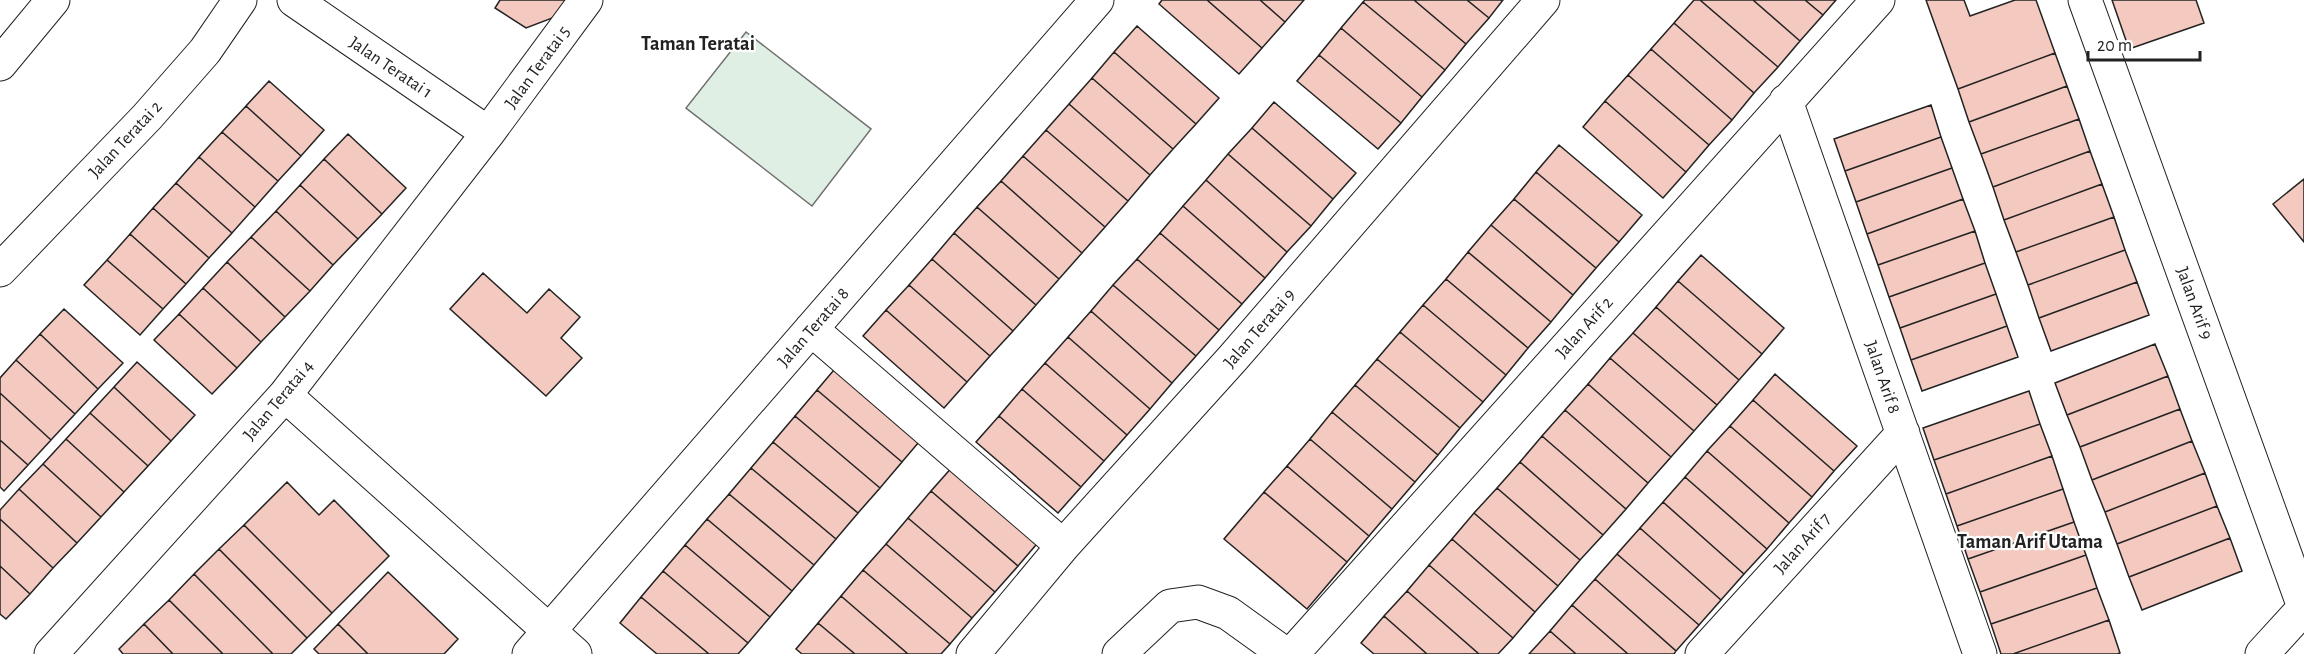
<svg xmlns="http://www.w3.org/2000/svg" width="2304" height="654" viewBox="0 0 2304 654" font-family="'Alegreya Sans',sans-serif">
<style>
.green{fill:#e0efe3;stroke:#6f6f6f;stroke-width:1.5}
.building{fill:#f3c9c0;stroke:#222;stroke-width:1.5}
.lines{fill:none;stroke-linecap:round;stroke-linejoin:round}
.minor-casing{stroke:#222;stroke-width:35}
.major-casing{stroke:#222;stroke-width:35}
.minor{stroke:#fff;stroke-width:33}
.major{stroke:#fff;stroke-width:33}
.labels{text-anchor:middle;stroke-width:4.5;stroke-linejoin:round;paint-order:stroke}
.street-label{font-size:18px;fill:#222;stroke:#fff}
.neighbourhood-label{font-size:20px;font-weight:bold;fill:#222;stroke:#fff}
</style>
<rect width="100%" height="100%" fill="#fff"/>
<!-- green -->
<path class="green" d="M746 32 871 129 812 206 686 108Z"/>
<!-- building -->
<path class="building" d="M500 0H566L555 17 526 28 495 8Z
M1162 0H1207L1262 48 1239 74 1159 4Z
M1207 0H1260L1285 22 1262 48Z
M1260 0H1304L1285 22Z
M1365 0H1414L1466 44 1445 70 1363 2Z
M1414 0H1467L1489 18 1466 44Z
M1467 0H1503L1489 18Z
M1694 0H1700L1778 67 1754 93 1674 23Z
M1700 0H1753L1800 41 1778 67Z
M1753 0H1805L1823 15 1800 41Z
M1805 0H1836L1823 15Z
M1926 0H1964L1970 16 2015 0H2036L2055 53 1958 89Z
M2112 0H2196L2204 23 2129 49Z
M1363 2 1445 70 1422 97 1341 28Z
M1674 23 1754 93 1732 120 1651 49Z
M1137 26 1219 98 1196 124 1114 52Z
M1341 28 1422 97 1401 123 1319 55Z
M1651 49 1732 120 1709 145 1628 75Z
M1114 52 1196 124 1173 149 1092 78Z
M2055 53 2067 86 1969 122 1958 89Z
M1319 55 1401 123 1378 149 1297 81Z
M1628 75 1709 145 1686 172 1605 101Z
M1092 78 1173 149 1150 175 1069 104Z
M269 81 324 130 301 156 246 106Z
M2067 86 2079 119 1981 154 1969 122Z
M1605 101 1686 172 1663 198 1583 127Z
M1274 102 1356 173 1333 199 1252 128Z
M1069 104 1150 175 1128 201 1046 130Z
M1931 105 1941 137 1845 171 1834 139Z
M246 106 301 156 278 181 222 132Z
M2079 119 2090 151 1993 187 1981 154Z
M1252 128 1333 199 1311 226 1228 154Z
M1046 130 1128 201 1105 227 1023 156Z
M222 132 278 181 255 207 199 157Z
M348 134 406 188 382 214 324 159Z
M1941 137 1952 168 1856 202 1845 171Z
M1559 145 1642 215 1619 242 1536 172Z
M2090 151 2102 184 2004 220 1993 187Z
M1228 154 1311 226 1287 252 1206 180Z
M1023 156 1105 227 1082 253 1001 181Z
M199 157 255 207 232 233 176 183Z
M324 159 382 214 358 239 300 185Z
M1952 168 1963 199 1867 234 1856 202Z
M1536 172 1619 242 1596 268 1514 199Z
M2304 179V242L2273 204Z
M1206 180 1287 252 1265 278 1183 206Z
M1001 181 1082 253 1059 279 977 207Z
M176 183 232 233 209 258 153 208Z
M2102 184 2114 217 2016 252 2004 220Z
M300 185 358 239 333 265 276 211Z
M1514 199 1596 268 1573 295 1491 225Z
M1963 199 1975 231 1878 265 1867 234Z
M1183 206 1265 278 1242 304 1160 233Z
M977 207 1059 279 1036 305 954 233Z
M153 208 209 258 186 284 130 234Z
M276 211 333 265 310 291 251 237Z
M2114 217 2125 250 2028 285 2016 252Z
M1491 225 1573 295 1551 322 1468 252Z
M1975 231 1985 263 1889 297 1878 265Z
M954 233 1036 305 1013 331 932 259Z
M1160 233 1242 304 1219 330 1137 259Z
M130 234 186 284 163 309 107 260Z
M251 237 310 291 285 317 227 262Z
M2125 250 2137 282 2039 318 2028 285Z
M1468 252 1551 322 1528 348 1446 279Z
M1701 255 1784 328 1762 354 1678 281Z
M932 259 1013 331 990 356 909 285Z
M1137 259 1219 330 1196 356 1113 285Z
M107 260 163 309 140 335 84 285Z
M227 262 285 317 261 342 203 288Z
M1985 263 1996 294 1900 328 1889 297Z
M483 273 527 313 549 289 580 317 561 338 582 358 546 396 450 309Z
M1446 279 1528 348 1506 375 1423 305Z
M1678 281 1762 354 1739 380 1656 307Z
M2137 282 2149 315 2051 351 2039 318Z
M909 285 990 356 967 382 886 310Z
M1113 285 1196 356 1172 383 1091 311Z
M203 288 261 342 237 368 179 314Z
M1996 294 2007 326 1911 360 1900 328Z
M1423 305 1506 375 1483 402 1400 332Z
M1656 307 1739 380 1717 405 1633 333Z
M64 309 123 363 98 389 40 334Z
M886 310 967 382 944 408 863 336Z
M1091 311 1172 383 1150 409 1068 337Z
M179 314 237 368 212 394 154 340Z
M2007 326 2018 357 1922 391 1911 360Z
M1400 332 1483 402 1460 428 1377 359Z
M1633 333 1717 405 1694 431 1610 358Z
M40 334 98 389 75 414 16 360Z
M1068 337 1150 409 1127 435 1045 363Z
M2155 344 2168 376 2067 415 2055 383Z
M1610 358 1694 431 1671 457 1588 384Z
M1377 359 1460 428 1438 455 1355 385Z
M16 360 75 414 51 440 0 393V378Z
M137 362 195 415 171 441 114 387Z
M1045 363 1127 435 1104 461 1022 389Z
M839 364 924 436 902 462 817 390Z
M1775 374 1857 446 1834 471 1753 400Z
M2168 376 2180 409 2080 447 2067 415Z
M1588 384 1671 457 1648 483 1565 410Z
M1355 385 1438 455 1415 482 1332 412Z
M114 387 171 441 148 466 90 413Z
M1022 389 1104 461 1081 487 999 416Z
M817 390 902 462 880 488 795 416Z
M2029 391 2040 424 1934 460 1923 428Z
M0 393 51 440 28 465 0 440Z
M1753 400 1834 471 1812 497 1730 426Z
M2180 409 2192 441 2092 480 2080 447Z
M1565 410 1648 483 1626 509 1542 436Z
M1332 412 1415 482 1392 509 1310 439Z
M90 413 148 466 124 492 66 439Z
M795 416 880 488 858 513 773 442Z
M999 416 1081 487 1058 513 976 442Z
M2040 424 2052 456 1946 494 1934 460Z
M1730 426 1812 497 1789 523 1707 451Z
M1542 436 1626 509 1603 535 1520 462Z
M66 439 124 492 101 517 43 464Z
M1310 439 1392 509 1369 536 1287 466Z
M0 440 28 465 4 491 0 487Z
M2192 441 2205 473 2105 512 2092 480Z
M773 442 858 513 836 539 751 468Z
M1707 451 1789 523 1767 549 1685 477Z
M2052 456 2063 489 1957 526 1946 494Z
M1520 462 1603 535 1580 560 1497 488Z
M43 464 101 517 77 543 19 489Z
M954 465 1041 539 1018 566 931 491Z
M1287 466 1369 536 1347 562 1264 492Z
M751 468 836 539 814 565 729 494Z
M2205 473 2217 506 2117 544 2105 512Z
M1685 477 1767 549 1744 574 1663 502Z
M287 482 319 515 334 500 389 556 332 613 244 525Z
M1497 488 1580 560 1558 586 1474 513Z
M19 489 77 543 53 568 0 519V510Z
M2063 489 2074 522 1968 559 1957 526Z
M931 491 1018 566 995 592 908 518Z
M1264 492 1347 562 1307 609 1224 539Z
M729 494 814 565 792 591 707 519Z
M1663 502 1744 574 1721 600 1640 528Z
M2217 506 2230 538 2129 577 2117 544Z
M1474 513 1558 586 1535 612 1452 539Z
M908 518 995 592 972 618 886 544Z
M0 519 53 568 30 594 0 566Z
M707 519 792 591 770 617 685 545Z
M2074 522 2086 555 1980 592 1968 559Z
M244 525 332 613 307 638 219 549Z
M1640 528 1721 600 1699 625 1617 554Z
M2230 538 2242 571 2142 610 2129 577Z
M1452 539 1535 612 1513 638 1429 565Z
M886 544 972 618 950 644 863 570Z
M685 545 770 617 748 643 663 571Z
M219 549 307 638 291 654H273L194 574Z
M1617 554 1699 625 1676 651 1595 579Z
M2086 555 2097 588 1991 624 1980 592Z
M1429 565 1513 638 1498 654H1479L1407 591Z
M0 566 30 594 6 619 0 614Z
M863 570 950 644 941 654H908L841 596Z
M663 571 748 643 738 654H709L641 597Z
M388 572 458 639 444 654H368L338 624Z
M194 574 273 654H223L169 600Z
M1595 579 1676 651 1674 654H1628L1572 605Z
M2097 588 2109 620 2013 654H2001L1991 624Z
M1407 591 1479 654H1427L1384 616Z
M841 596 908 654H855L818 623Z
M641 597 709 654H657L620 623Z
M169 600 223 654H173L144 624Z
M1572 605 1628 654H1576L1550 631Z
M1384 616 1427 654H1374L1361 643Z
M2109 620 2120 653 2117 654H2013Z
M818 623 855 654H802L796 649Z
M144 624 173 654H123L119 649Z
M338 624 368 654H319L314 649Z
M1550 631 1576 654H1529Z"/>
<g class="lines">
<defs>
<path id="minor" d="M294 0 488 133
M2085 0 2304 607
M1786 101 1980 654
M0 270 147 117 205 51 240 0
M811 329 1063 546
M285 395 575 654
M51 654 285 395 488 133 586 0
M529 654 1097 0
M973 654 1063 546 1233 358 1543 0
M1119 654 1170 606 1198 602 1228 613 1285 654
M1292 654 1878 0
M1702 654 1903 433
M2262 654 2304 608"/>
<path id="major" d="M0 64 53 0"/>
</defs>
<!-- minor casing -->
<use href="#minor" class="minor-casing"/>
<!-- major casing -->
<use href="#major" class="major-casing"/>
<!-- minor -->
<use href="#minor" class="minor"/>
<!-- major -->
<use href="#major" class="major"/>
</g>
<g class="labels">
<!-- street labels -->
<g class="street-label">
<text transform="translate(391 67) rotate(34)" y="6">Jalan Teratai 1</text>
<text transform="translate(537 67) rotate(-54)" y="6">Jalan Teratai 5</text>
<text transform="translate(125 139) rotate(-47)" y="6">Jalan Teratai 2</text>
<text transform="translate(2195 303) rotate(70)" y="6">Jalan Arif 9</text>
<text transform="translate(813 327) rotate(-49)" y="6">Jalan Teratai 8</text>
<text transform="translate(1584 327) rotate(-48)" y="6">Jalan Arif 2</text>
<text transform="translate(1259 328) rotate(-49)" y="6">Jalan Teratai 9</text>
<text transform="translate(1883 377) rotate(71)" y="6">Jalan Arif 8</text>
<text transform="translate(278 400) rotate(-50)" y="6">Jalan Teratai 4</text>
<text transform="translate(1802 543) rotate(-48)" y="6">Jalan Arif 7</text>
</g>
<!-- neighbourhood labels -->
<g class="neighbourhood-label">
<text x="698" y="50">Taman Teratai</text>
<text x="2030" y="548">Taman Arif Utama</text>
</g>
</g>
<!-- scale -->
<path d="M2088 51v9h112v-9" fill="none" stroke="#222222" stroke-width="3"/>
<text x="2097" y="51" font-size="18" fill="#222222" stroke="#ffffff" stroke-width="4.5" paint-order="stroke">20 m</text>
</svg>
